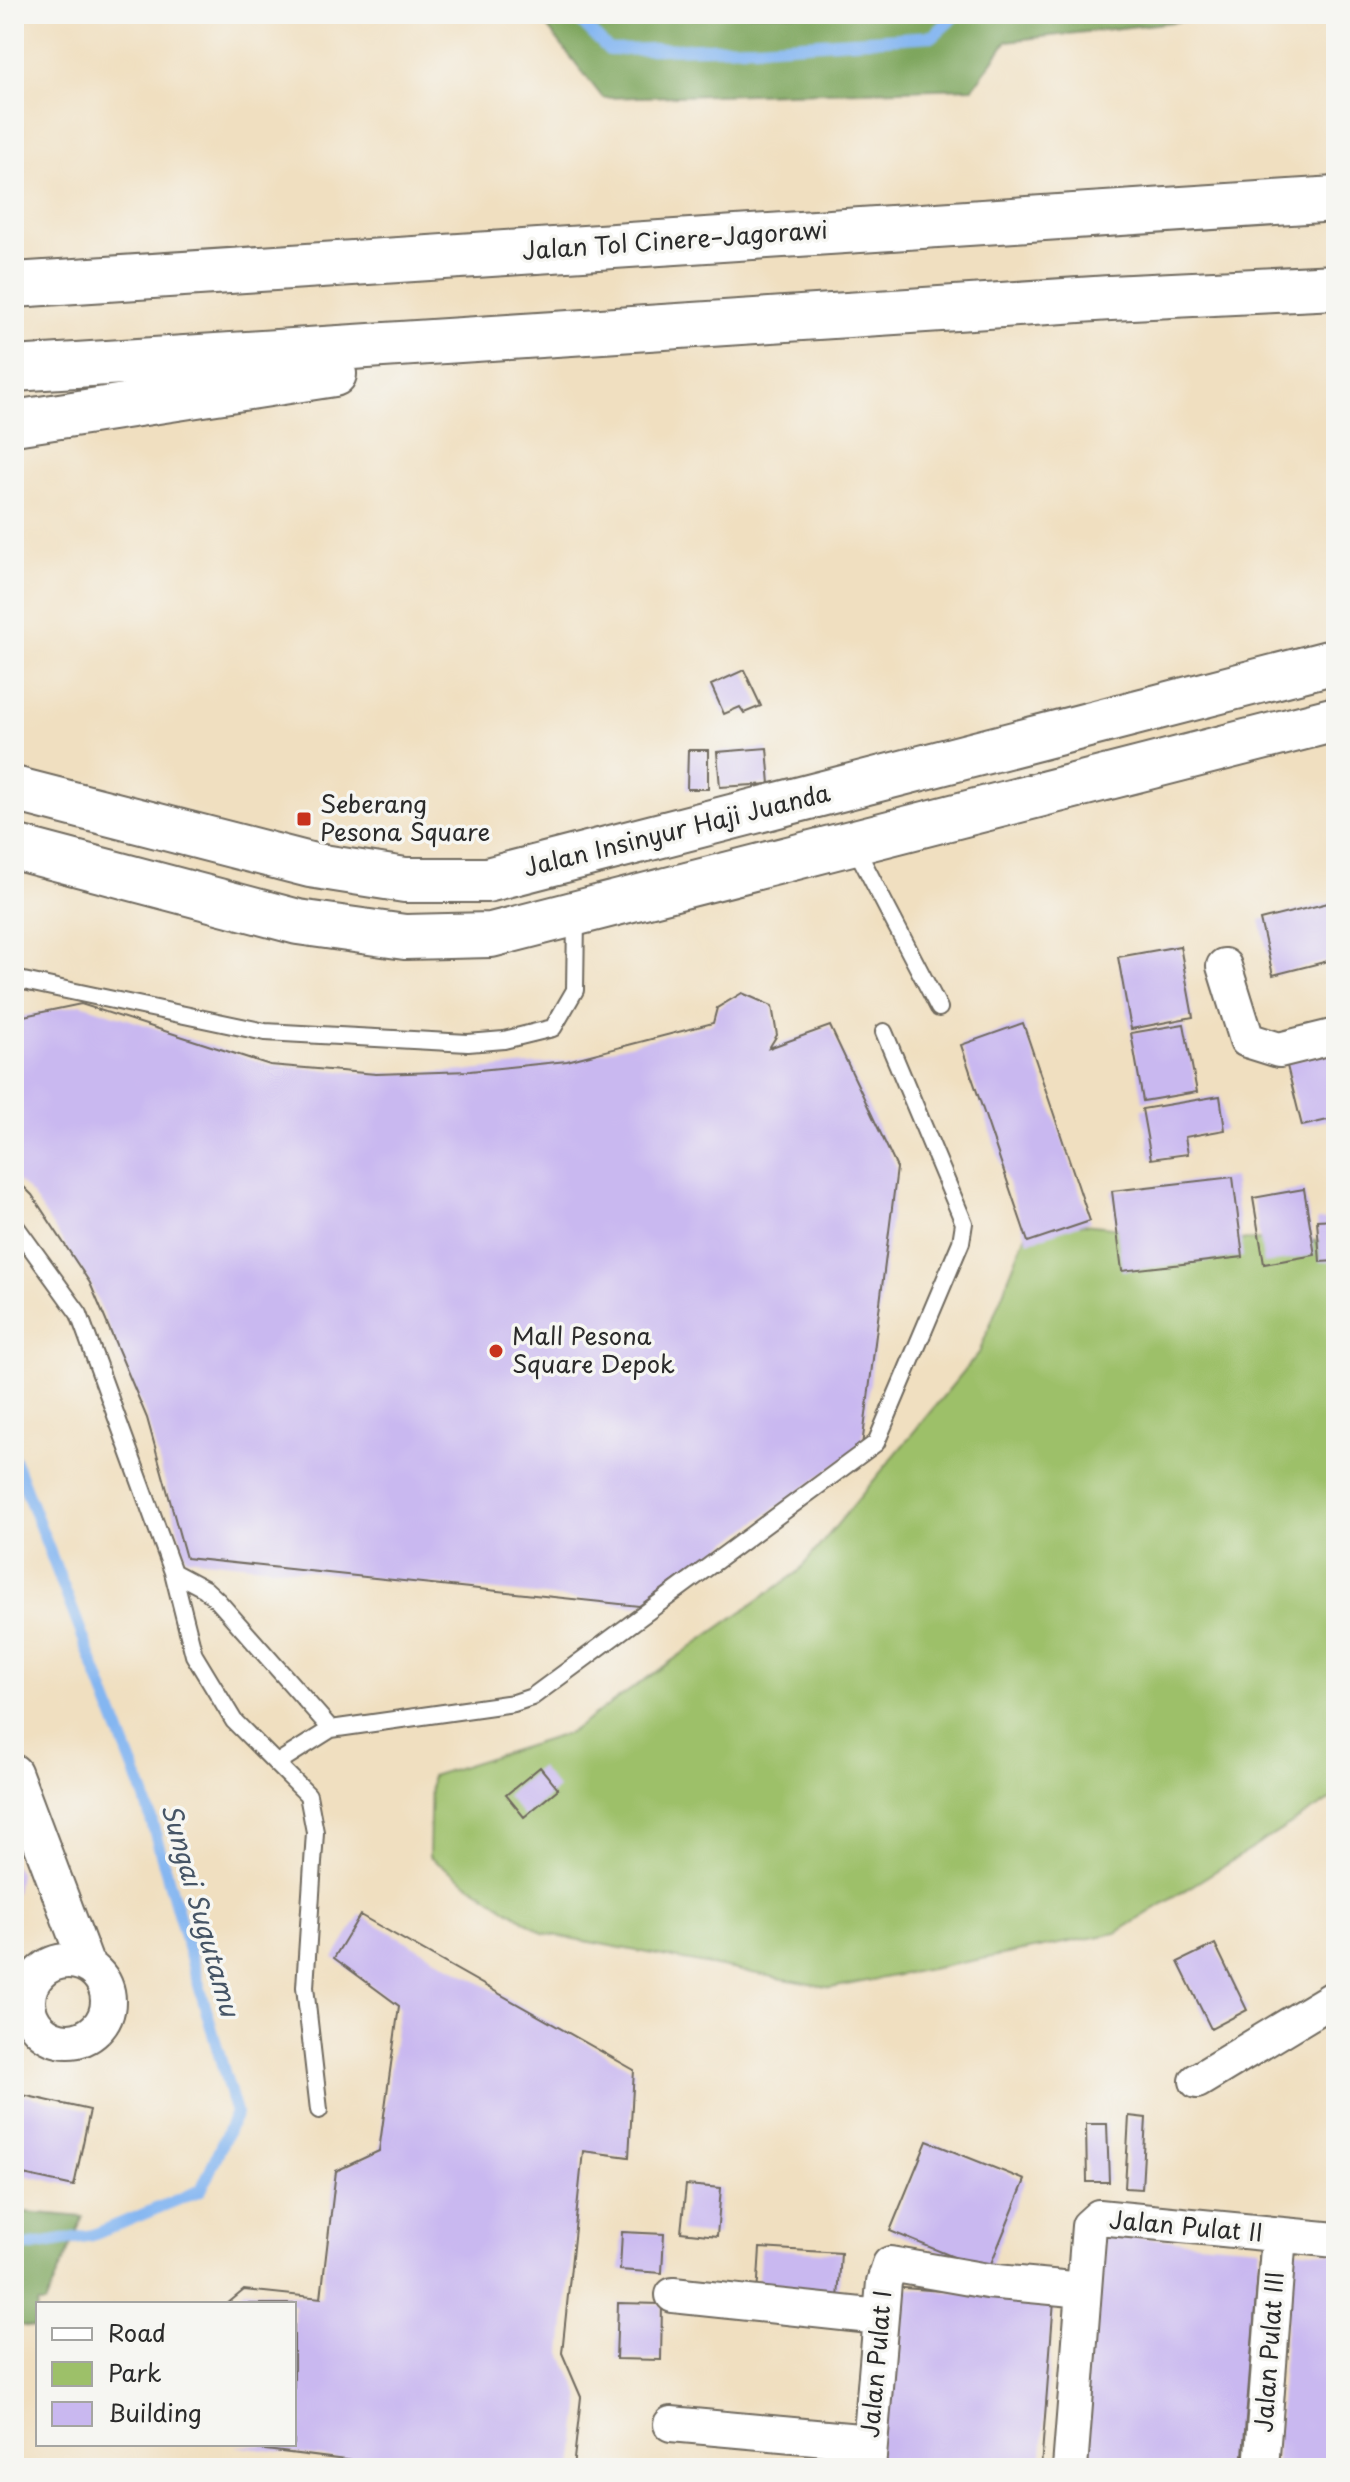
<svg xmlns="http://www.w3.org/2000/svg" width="1350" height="2482" viewBox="0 0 1350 2482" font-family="'Playpen Sans',sans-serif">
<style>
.green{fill:#9dc069;stroke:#64764a;stroke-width:2}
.forest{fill:#7ea65d;stroke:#546844;stroke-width:2}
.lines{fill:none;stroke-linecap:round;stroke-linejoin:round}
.stream{stroke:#84b6f1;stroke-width:12}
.building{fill:#c9b8f0}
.lane-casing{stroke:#706a5f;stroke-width:20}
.street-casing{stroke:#706a5f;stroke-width:38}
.highway-casing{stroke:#706a5f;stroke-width:48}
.lane{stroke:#fff;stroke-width:16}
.street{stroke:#fff;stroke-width:34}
.highway{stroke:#fff;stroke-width:44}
.poi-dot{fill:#c8321e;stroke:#f6f6f2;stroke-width:3}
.labels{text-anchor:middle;stroke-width:7;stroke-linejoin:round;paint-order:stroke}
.street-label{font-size:24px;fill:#2b2b2b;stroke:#f6f6f2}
.poi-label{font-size:24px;fill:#2b2b2b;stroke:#f6f6f2;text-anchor:start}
.water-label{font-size:26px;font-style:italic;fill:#465566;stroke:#f6f6f2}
</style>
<rect width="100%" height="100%" fill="#f6f6f2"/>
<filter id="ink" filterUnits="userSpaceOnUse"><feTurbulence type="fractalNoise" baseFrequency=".0125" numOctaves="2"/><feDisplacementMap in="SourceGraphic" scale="16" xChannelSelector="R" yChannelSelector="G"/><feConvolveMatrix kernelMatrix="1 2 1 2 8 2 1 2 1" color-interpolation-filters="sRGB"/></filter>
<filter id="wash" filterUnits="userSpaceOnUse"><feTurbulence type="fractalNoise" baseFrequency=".006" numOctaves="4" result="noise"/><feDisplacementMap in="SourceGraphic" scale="32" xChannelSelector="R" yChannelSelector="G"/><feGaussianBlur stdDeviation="1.8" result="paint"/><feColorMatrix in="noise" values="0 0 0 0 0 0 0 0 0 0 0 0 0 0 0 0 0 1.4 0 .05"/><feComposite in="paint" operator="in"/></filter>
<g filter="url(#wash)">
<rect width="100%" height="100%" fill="#f0dfc0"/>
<!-- green -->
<path class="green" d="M1032 1219 1243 1240 1336 1241V1796L1116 1933 831 1988 543 1933 429 1857 431 1776 569 1733 798 1572 979 1353Z"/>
<!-- forest -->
<path class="forest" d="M537 14H1336V16H1225L1007 41 973 88 603 98Z
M14 2211 83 2217 45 2304H38L35 2328 14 2324Z"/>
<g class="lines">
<!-- stream -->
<path class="stream" d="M573 14 609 50 757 47 933 36 957 14
M14 1459 144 1795 236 2113 201 2190 93 2235 14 2248"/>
</g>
<g id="blocks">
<!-- building -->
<path class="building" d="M744 670 761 706 744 713 740 707 724 714 711 685Z
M767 748 770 784 720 787 717 752Z
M688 750H708V789H687Z
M1336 901V959L1273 975 1260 920Z
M1180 946 1193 1017 1131 1029 1118 957Z
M742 993 772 1006 777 1035 769 1048 830 1026 897 1168 862 1446 639 1606 186 1558 147 1418 90 1283 32 1195 14 1177V1018L81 1004 270 1065 376 1074 470 1071 567 1061 713 1023 717 1008Z
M1023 1023 1090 1221 1028 1242 961 1045Z
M1184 1024 1197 1092 1143 1101 1131 1033Z
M1336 1050V1118L1302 1126 1286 1062Z
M1220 1096 1225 1130 1185 1137 1188 1154 1151 1159 1142 1109Z
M1233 1177 1243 1257 1122 1271 1112 1191Z
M1304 1189 1315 1255 1264 1264 1253 1198Z
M1336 1219V1261L1320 1262 1317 1220Z
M540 1767 558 1789 524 1817 506 1795Z
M14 1865 19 1873 16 1893H14Z
M360 1915 634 2070 629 2157 583 2151 562 2353 581 2397 573 2468H409L234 2446 294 2444V2304H227L244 2290 321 2298 336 2171 379 2151 399 2006 334 1958Z
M1215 1944 1247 2010 1211 2029 1178 1962Z
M14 2093 90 2110 74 2186 14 2173Z
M1129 2116 1146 2118 1142 2189 1125 2188Z
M1086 2124H1107L1109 2182H1087Z
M927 2141 1025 2180 988 2271 890 2231Z
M686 2185 721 2188 717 2236 681 2232Z
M622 2232 664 2234 662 2273 620 2270Z
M1097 2234 1260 2247 1242 2468H1078Z
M760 2248 841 2253 838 2300 757 2296Z
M1292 2249 1336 2253V2468H1275Z
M891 2287 1054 2300 1041 2468H877Z
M618 2303 662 2304 661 2360 616 2359Z"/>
</g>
</g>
<g filter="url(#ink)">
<use href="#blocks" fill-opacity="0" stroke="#706a5f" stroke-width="2"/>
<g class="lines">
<defs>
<path id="lane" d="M853 843 939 1008
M14 979 265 1032 468 1043 504 1040 553 1028 575 990 576 918
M14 1224 79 1314 173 1572 194 1655 234 1721 308 1795 315 1832 305 1987 319 2110
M173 1572 205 1589 218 1601 331 1729 514 1703 532 1697 876 1443 961 1242 964 1223 884 1032
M277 1763 331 1729"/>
<path id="street" d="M1224 966 1247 1040 1279 1050 1336 1036
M14 1772 87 1966
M28 2001a40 40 0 1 1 80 0a40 40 0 1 1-80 0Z
M1197 2081 1336 1997
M673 2295 880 2317
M671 2424 870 2442
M868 2468 884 2282 890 2264 987 2281 1084 2290
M1070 2468 1089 2226 1099 2217 1336 2240
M1261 2468 1279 2235"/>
<path id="highway" d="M14 285 1336 199
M14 369 1110 298 1336 287
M14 423 334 374
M14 789 310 865 405 880H487L1336 661
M14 847 298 922 405 937 491 935 1336 719"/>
</defs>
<!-- lane casing -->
<use href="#lane" class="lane-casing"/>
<!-- street casing -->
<use href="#street" class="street-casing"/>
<!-- highway casing -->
<use href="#highway" class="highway-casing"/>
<!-- lane -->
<use href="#lane" class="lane"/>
<!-- street -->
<use href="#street" class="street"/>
<!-- highway -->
<use href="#highway" class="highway"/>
</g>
</g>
<!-- markers -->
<g class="poi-dot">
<rect x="296" y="811" width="16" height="16" rx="4"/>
<circle cx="496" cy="1351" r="8"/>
</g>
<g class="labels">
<!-- street labels -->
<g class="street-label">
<text transform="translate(675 241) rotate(-4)" y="8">Jalan Tol Cinere–Jagorawi</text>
<text transform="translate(677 831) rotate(-14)" y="8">Jalan Insinyur Haji Juanda</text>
<text transform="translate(1186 2227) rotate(5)" y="8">Jalan Pulat II</text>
<text transform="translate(1270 2352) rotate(-86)" y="8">Jalan Pulat III</text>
<text transform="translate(877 2364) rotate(-85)" y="8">Jalan Pulat I</text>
</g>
<!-- poi labels -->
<g class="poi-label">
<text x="320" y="813">Seberang<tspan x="320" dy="28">Pesona Square</tspan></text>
<text x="512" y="1345">Mall Pesona<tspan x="512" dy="28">Square Depok</tspan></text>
</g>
<!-- water labels -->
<g class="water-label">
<text transform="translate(200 1910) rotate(74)" y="9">Sungai Sugutamu</text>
</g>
</g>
<!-- margin -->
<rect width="1350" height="2482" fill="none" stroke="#f6f6f2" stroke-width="48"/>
<!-- legend -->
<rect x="36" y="2302" width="260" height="144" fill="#f6f6f2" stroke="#a5a5a2" stroke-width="2"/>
<rect x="52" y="2328" width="40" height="12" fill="#ffffff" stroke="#a5a5a2" stroke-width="2"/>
<text x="108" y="2342" font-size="24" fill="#2b2b2b">Road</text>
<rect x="52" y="2362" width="40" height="24" fill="#9dc069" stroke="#a5a5a2" stroke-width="2"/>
<text x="108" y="2382" font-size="24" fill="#2b2b2b">Park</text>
<rect x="52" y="2402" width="40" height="24" fill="#c9b8f0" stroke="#a5a5a2" stroke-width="2"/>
<text x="108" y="2422" font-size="24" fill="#2b2b2b">Building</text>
</svg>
